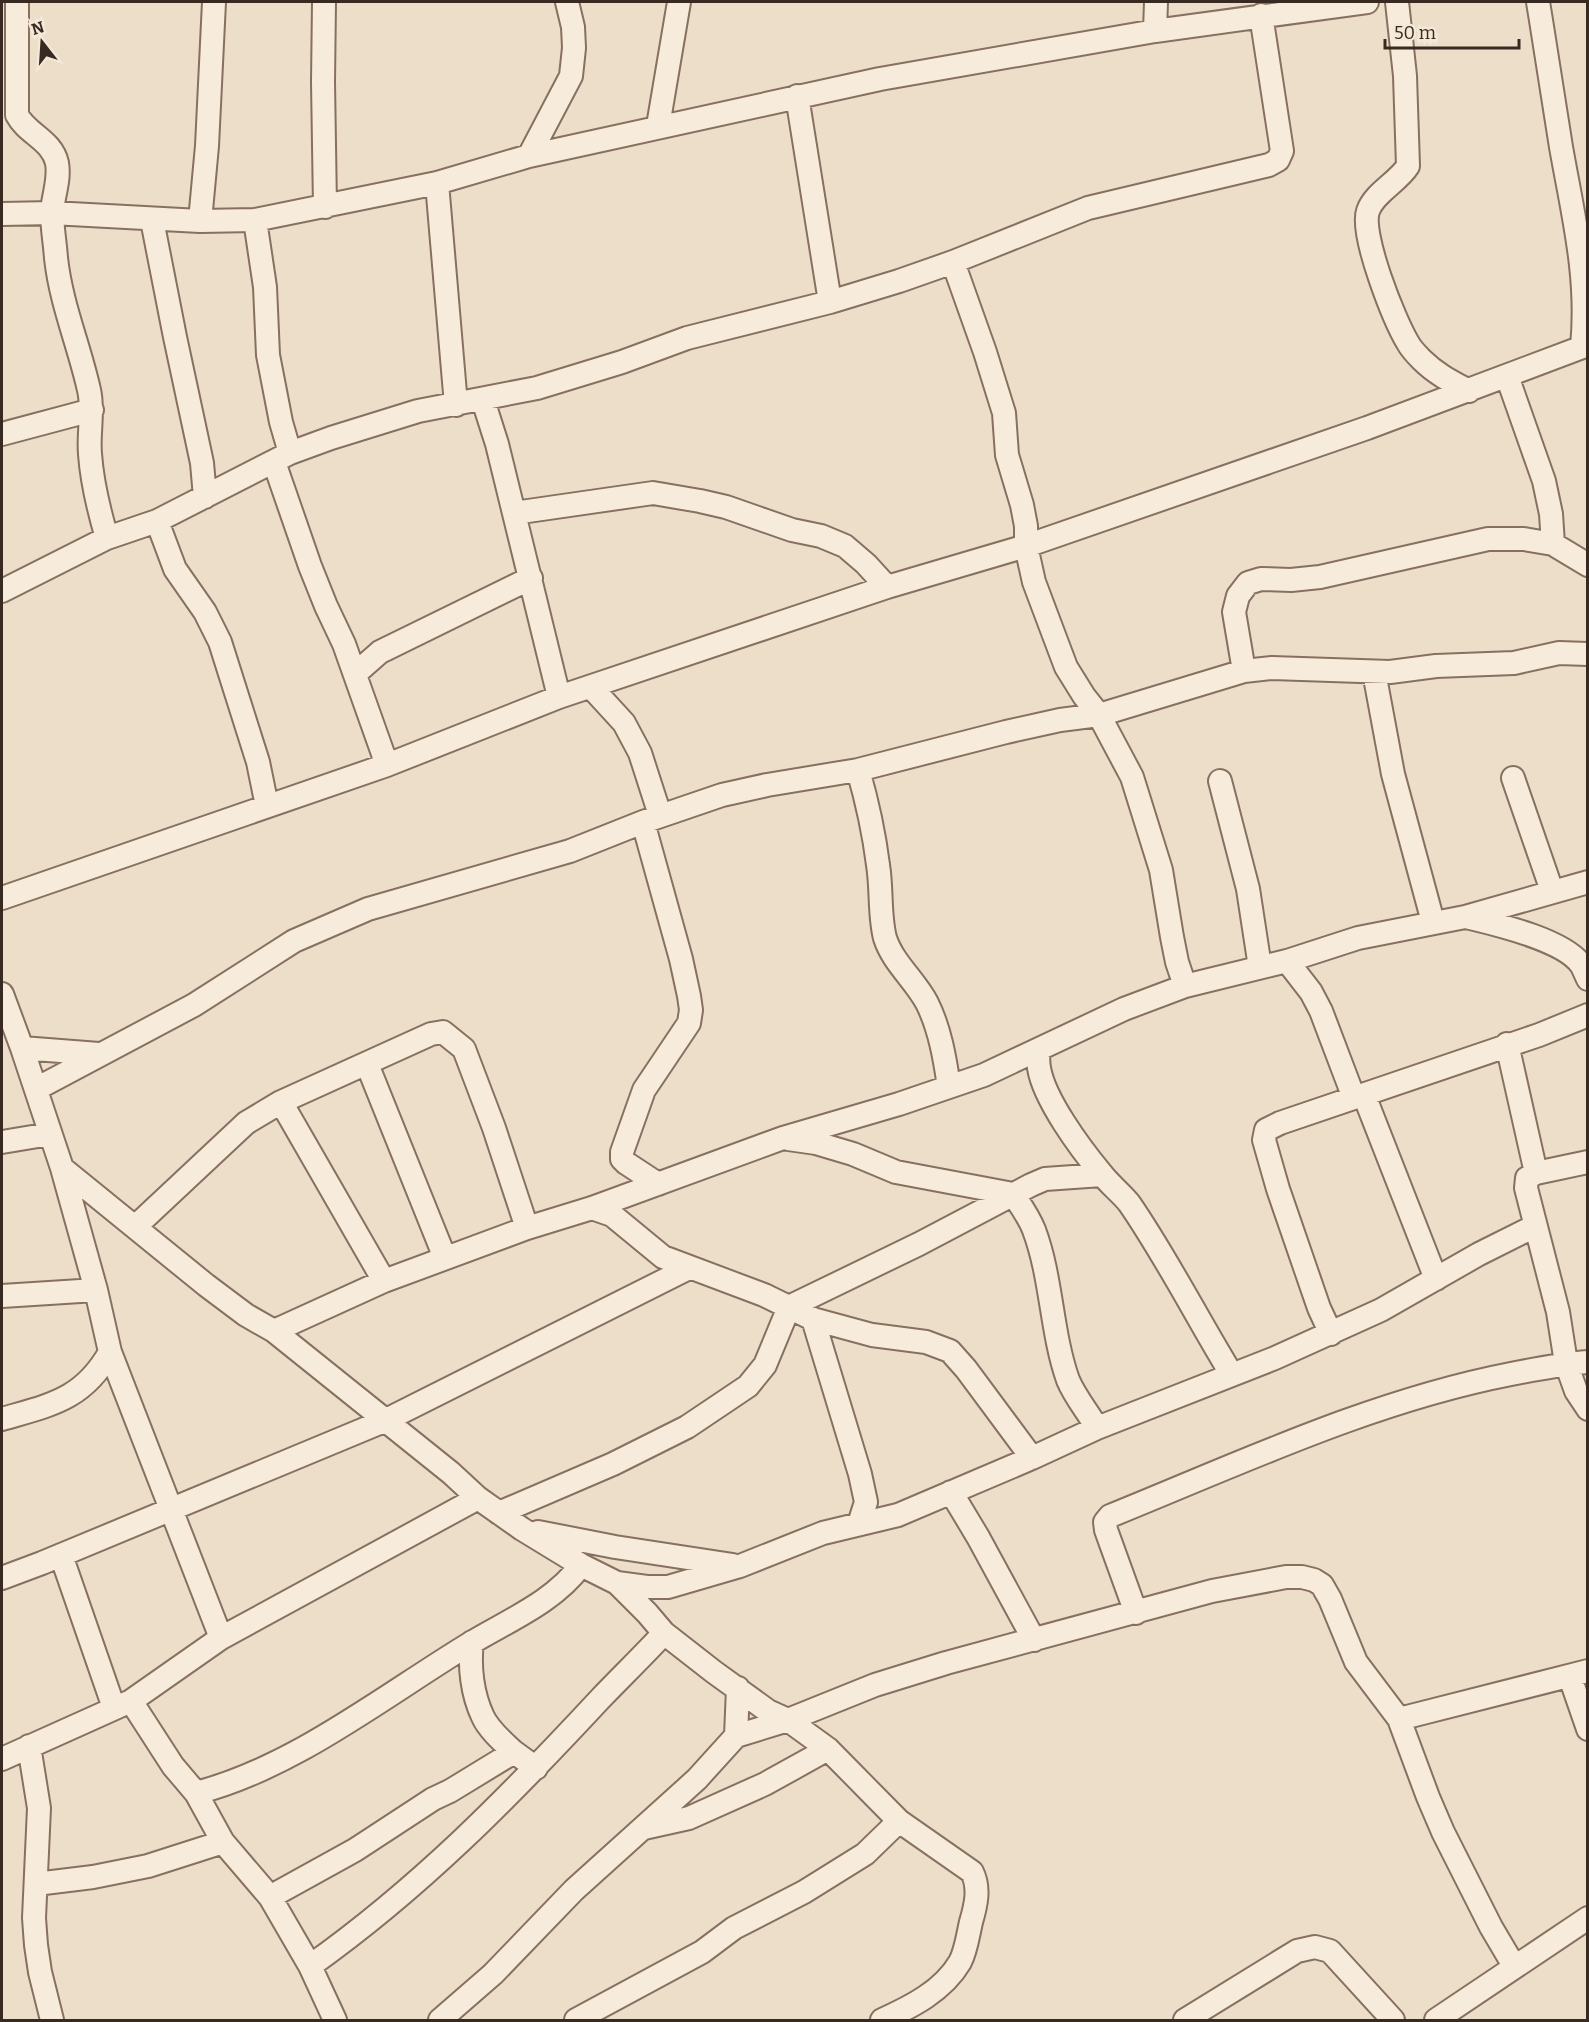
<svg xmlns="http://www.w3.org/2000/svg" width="1589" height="2022" viewBox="0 0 1589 2022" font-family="Bitter,serif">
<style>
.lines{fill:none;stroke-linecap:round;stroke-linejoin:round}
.minor-casing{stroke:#87705f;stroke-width:26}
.minor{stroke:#f7ecdc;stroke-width:22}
</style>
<rect width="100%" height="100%" fill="#ecdec9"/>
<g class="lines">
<defs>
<path id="minor" d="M17 2V115C27 134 52 140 57 163 60 180 53 196 52 212 52 227 55 243 56 258 61 304 79 345 89 390 94 411 88 432 90 454 92 482 99 511 107 538
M324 2 323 82 325 207
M1397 2 1405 76 1408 166C1398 182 1374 193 1368 211 1360 234 1394 320 1408 343 1411 349 1417 355 1422 360 1436 374 1452 382 1469 391
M1538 2C1546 50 1553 98 1561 147 1573 215 1589 277 1582 347
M1155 31 1156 2
M797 96 830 302
M658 126 679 2
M529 156 571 76 574 48 573 27 567 2
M437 183 456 405
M2 214 52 213 200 221 255 220 437 183 529 156 880 79 1155 31 1367 2
M152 220 175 337 202 463 205 497
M255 220 265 287 268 355 281 422 290 453
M200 221 207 146 214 2
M953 262 985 352 1004 413 1007 455 1022 505 1026 526V546L1034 582 1066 667 1084 696 1099 715 1132 777 1161 870 1172 937 1177 962 1185 986
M1507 376 1544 481 1551 514 1553 544
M483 400 497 444 559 697
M2 434 92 410
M274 462 310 566 326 606 344 644 387 765
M514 513 653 493 700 501 726 507 792 530 821 536 845 546 866 564 887 587
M157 521 175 569 205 612 220 642 258 762 267 806
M2 591 107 538 157 521 290 453 331 438 418 411 537 388 622 362 687 338 830 302 899 281 953 262 1088 208 1269 165 1278 160 1282 151 1261 15
M1244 671 1234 612 1238 596 1248 583 1261 579 1291 580 1320 577 1488 539H1524L1553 544 1588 565
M1374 672 1393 774 1433 922
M355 674 380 652 531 578
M591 687 624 723 640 753 660 815
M858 770 1006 732 1060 720 1099 715 1244 671 1272 668 1390 672 1436 666 1514 663 1559 653 1588 654
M1513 778 1552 891
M1220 781 1248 889 1260 967
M643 822 681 959 689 996 691 1010 689 1023 644 1090 622 1152V1159L626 1163 658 1184
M2 898 387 765 559 697 887 587 1026 546 1367 428 1588 345
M1466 917C1495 924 1566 940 1582 966 1584 970 1586 975 1588 979
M1287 961 1311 992 1321 1011 1354 1098
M2 994 22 1048 62 1168 96 1290 110 1352 221 1638
M1507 1044 1536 1173
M22 1048 99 1054
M1039 1050C1038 1056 1038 1062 1039 1068 1044 1099 1080 1148 1101 1173 1109 1184 1120 1192 1129 1203 1167 1258 1197 1318 1232 1375
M367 1064 445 1258
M36 1089 194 1005 294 941 368 909 570 851 643 822 722 795 767 785 858 770C867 801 874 833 878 865 882 889 879 915 885 938 893 963 915 980 927 1003 940 1029 945 1059 949 1087
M1364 1095 1436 1279
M281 1102 384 1281
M788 1139 816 1143 853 1154 896 1172 1013 1194C1021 1206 1029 1217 1034 1230 1052 1278 1051 1332 1068 1380 1075 1397 1088 1412 1097 1428
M2 1142 50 1134
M1588 1162 1536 1173 1527 1178 1526 1188 1558 1312 1566 1363 1576 1391 1588 1409
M62 1168 206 1285 246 1315 274 1331 384 1281 527 1228 592 1208 783 1138 899 1104 984 1075 1124 1009 1185 986 1287 961 1358 938 1465 917 1588 882
M592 1208 612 1215 663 1257 764 1295 813 1319 872 1335 926 1342 950 1351 966 1369 1032 1458
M136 1226 246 1123 281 1102 431 1034 443 1032 464 1049 494 1128 527 1228
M2 1296 96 1290
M813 1319 860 1474 866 1502 859 1524
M274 1331 451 1473 478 1498 522 1529 581 1565 617 1583 647 1587H668L740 1566 823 1533 898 1515 1032 1458 1097 1428 1275 1358 1381 1310 1479 1254 1535 1226
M1331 1334 1319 1308 1278 1189 1264 1140 1266 1130 1280 1123 1539 1035 1588 1015
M2 1419C50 1405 83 1400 110 1352
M951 1492 978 1537 1034 1640
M499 1513 613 1464 687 1427 748 1386 765 1365 789 1307 919 1244 1031 1185 1045 1179 1102 1175
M538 1532 615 1547 733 1565
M61 1555 114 1708
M2 1578 42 1563 384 1421 689 1268
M1136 1613 1106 1530 1105 1522 1110 1516C1241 1463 1372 1401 1511 1374 1536 1369 1562 1364 1588 1362
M472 1642C469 1666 472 1694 483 1717 489 1730 503 1742 514 1752
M1570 1677 1588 1729
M131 1701 173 1766 196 1793 223 1842 270 1897 310 1966 335 2020
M1399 1719 1588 1671
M736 1736 738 1688
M29 1746 39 1808 34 1918 36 1945 40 1972 52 2020
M2 1759 131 1701 221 1638 478 1498
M196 1793C294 1768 385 1695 471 1643 509 1620 554 1602 581 1565
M644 1828 689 1818 765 1784 828 1749
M36 1884 93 1877 148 1866 223 1842
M270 1897 355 1850 433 1799 450 1791 514 1752 536 1768
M310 1966C420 1888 509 1797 601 1698 622 1676 644 1655 664 1633
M440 2020 493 1974 574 1890 697 1779 736 1736 788 1720 875 1685 946 1663 1212 1591 1286 1577H1302L1314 1580 1322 1585 1330 1599 1356 1662 1399 1719 1428 1797 1443 1832 1491 1927 1514 1966
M576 2020 702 1952 734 1928 804 1892 865 1854 899 1821 828 1749 788 1720 768 1711 714 1672 664 1633 647 1613 617 1583
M882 2020C911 2007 943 1991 960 1962 966 1951 968 1935 971 1922 976 1905 980 1888 972 1872L899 1821
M1185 2020 1297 1951 1315 1947 1330 1951 1393 2020
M1436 2020 1588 1918"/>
</defs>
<!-- minor casing -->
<use href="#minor" class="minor-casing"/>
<!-- minor -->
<use href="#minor" class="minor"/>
</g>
<!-- border -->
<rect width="1589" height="2022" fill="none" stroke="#392a21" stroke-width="6"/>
<!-- north arrow -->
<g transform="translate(42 42) rotate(343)" stroke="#f4e9d8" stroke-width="4.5" paint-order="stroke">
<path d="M0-4.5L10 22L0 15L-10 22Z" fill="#392a21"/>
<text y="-9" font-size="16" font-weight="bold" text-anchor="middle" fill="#392a21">N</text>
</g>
<!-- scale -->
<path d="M1385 39v9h134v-9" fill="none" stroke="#392a21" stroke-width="3"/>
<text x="1394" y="39" font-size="18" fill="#392a21" stroke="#f4e9d8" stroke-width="4.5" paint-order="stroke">50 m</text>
</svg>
